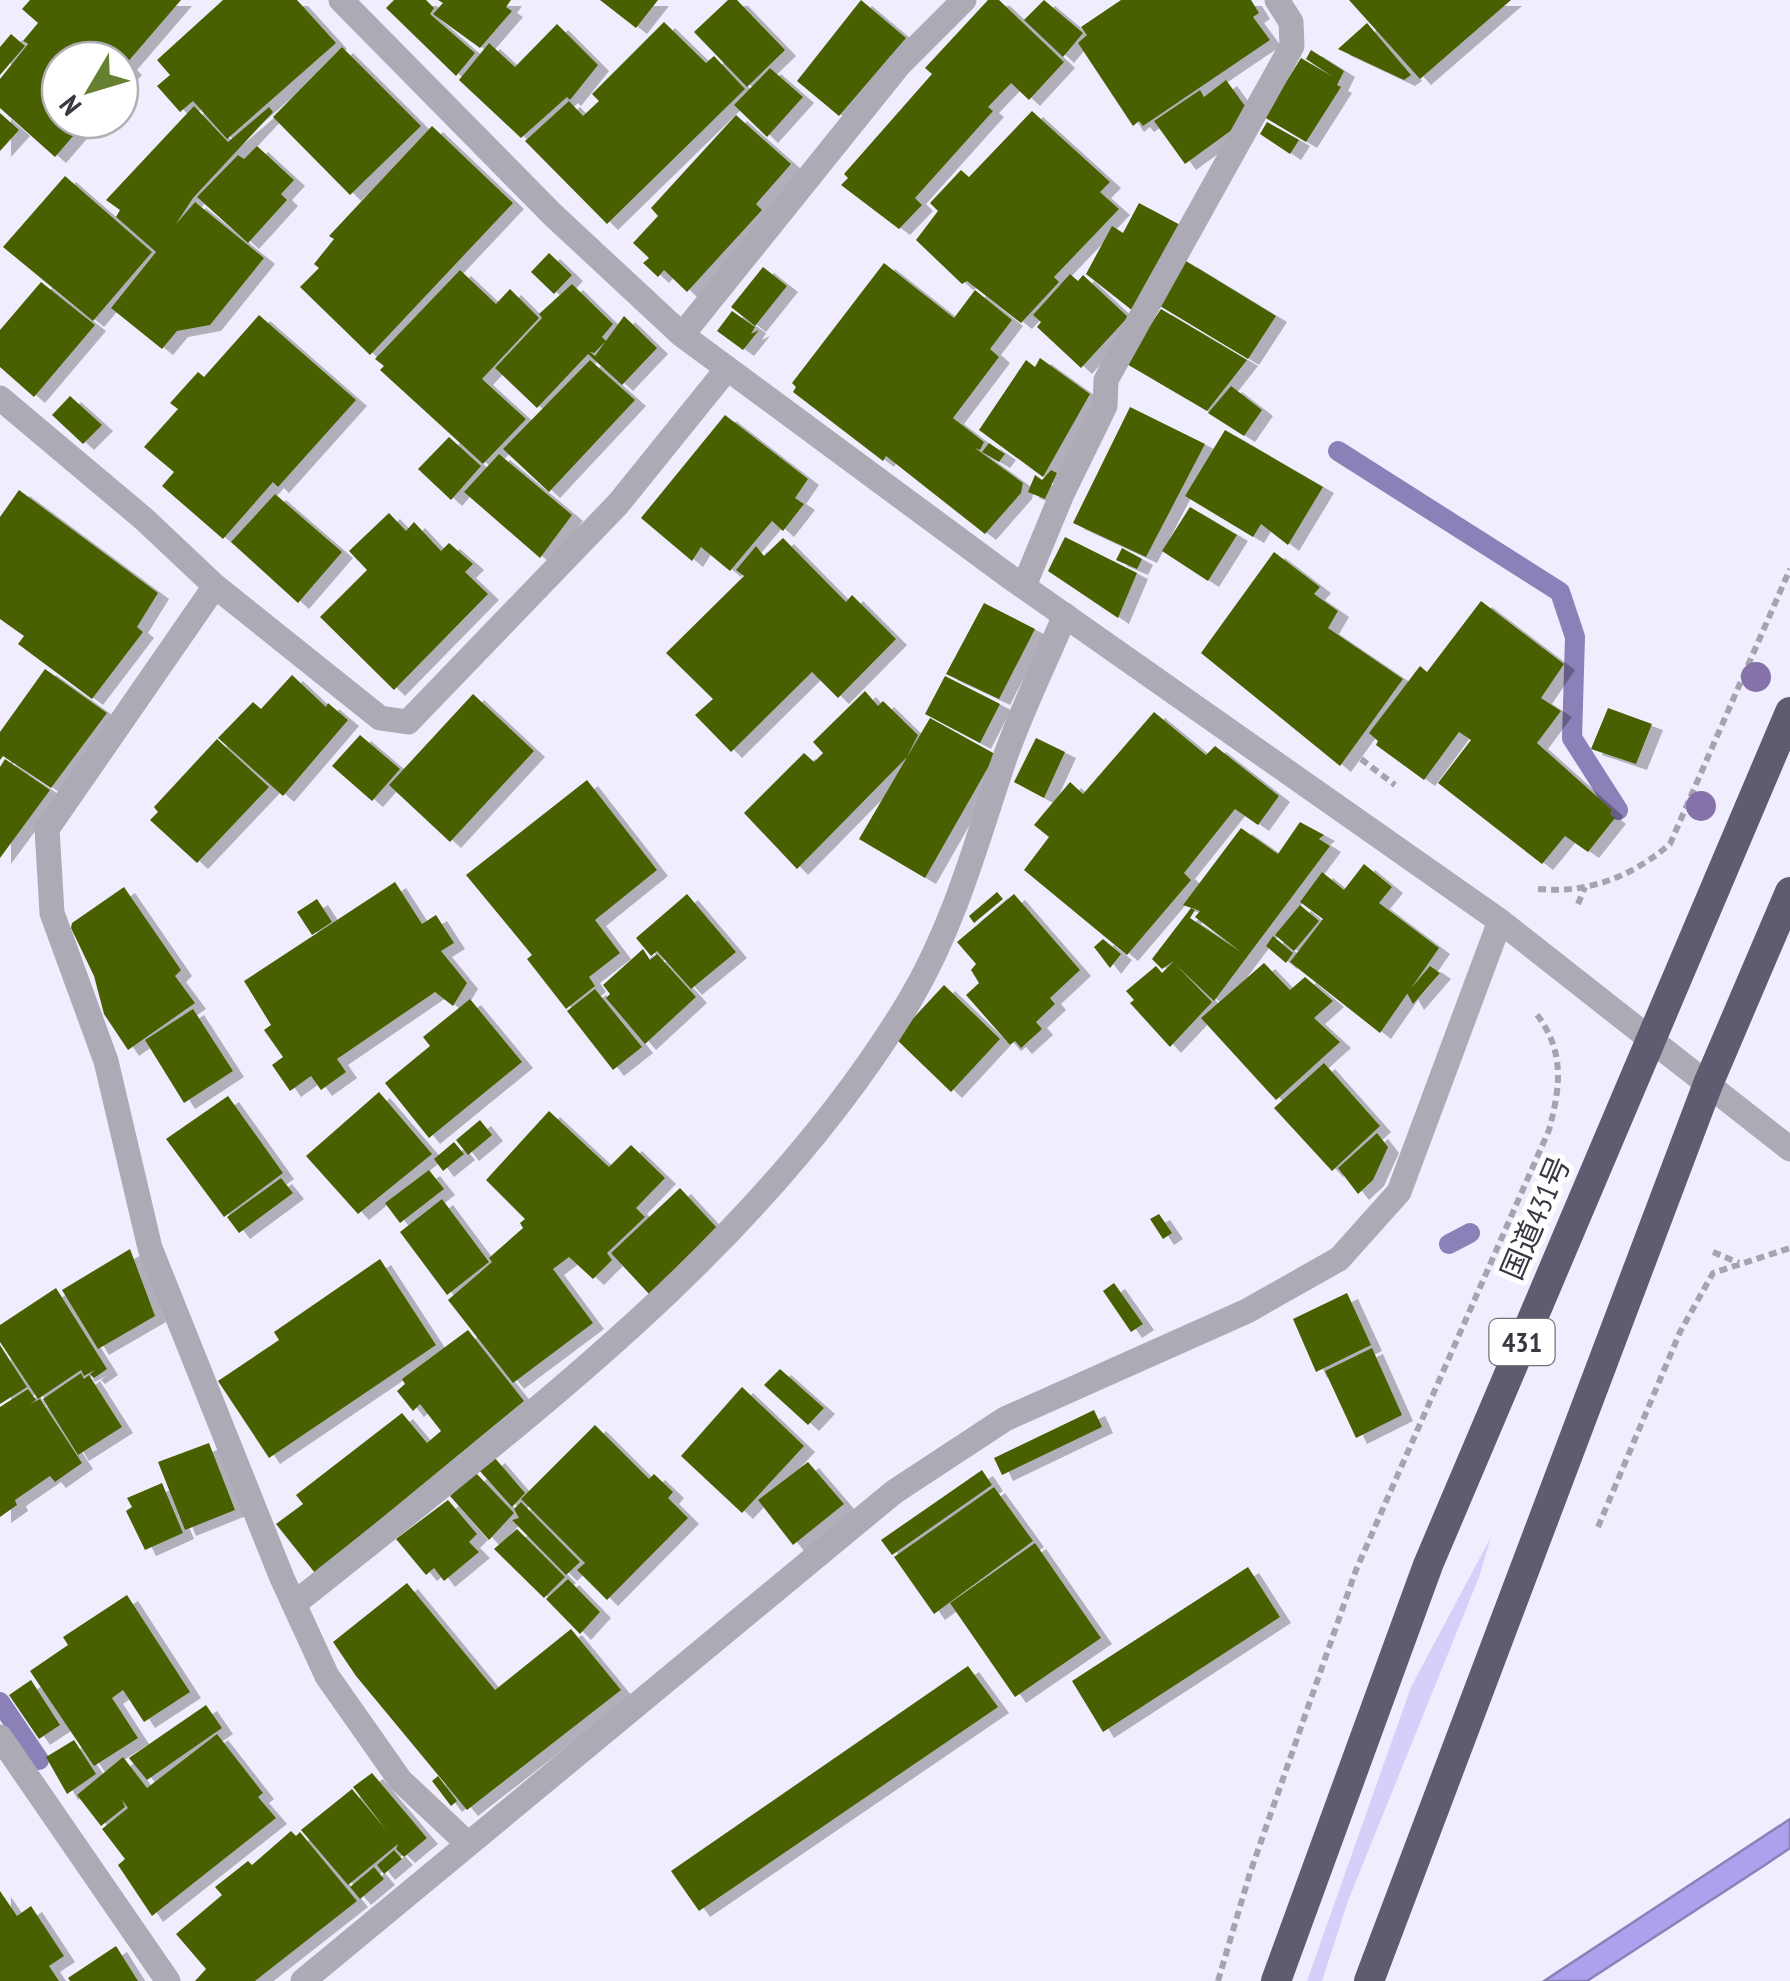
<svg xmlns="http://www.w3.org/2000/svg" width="1790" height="1981" viewBox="0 0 1790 1981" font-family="'PT Sans Narrow','Noto Sans JP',sans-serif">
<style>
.green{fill:#d6cff9}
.water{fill:#afa0ed;stroke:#8c80b9;stroke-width:2.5}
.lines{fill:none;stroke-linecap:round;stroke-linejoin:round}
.stream{stroke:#8c80b9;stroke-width:20}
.building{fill:#496006;filter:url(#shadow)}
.path{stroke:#a5a3b0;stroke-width:6;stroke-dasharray:8 5;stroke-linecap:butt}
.lane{stroke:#acaab5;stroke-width:25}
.street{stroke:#acaab5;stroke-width:25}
.highway{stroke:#5f5b71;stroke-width:30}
.tree{fill:#8672aa}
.labels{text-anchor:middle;stroke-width:10;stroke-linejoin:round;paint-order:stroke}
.shield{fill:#fff;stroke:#74737a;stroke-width:2.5}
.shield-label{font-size:28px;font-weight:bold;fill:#393741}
.street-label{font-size:30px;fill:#393741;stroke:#fff}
</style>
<defs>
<filter id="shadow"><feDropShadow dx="11" dy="6" stdDeviation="0" flood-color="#0004"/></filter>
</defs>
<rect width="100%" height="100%" fill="#f0eefe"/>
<!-- green -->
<path class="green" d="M1491 1537 1479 1577 1348 1901 1322 1981H1307L1411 1687Z"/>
<!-- water -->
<path class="water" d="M1790 1819V1848L1765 1865 1587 1981H1544Z"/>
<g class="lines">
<!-- stream -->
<path class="stream" d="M1338 451 1560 592 1575 637 1572 738 1618 810
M1449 1244 1470 1233
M0 1702 39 1760"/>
</g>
<!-- building -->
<path class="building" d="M30 0H181L126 64 131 69 120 81V60H60V120H87L55 157 0 108V79L28 44 23 41 38 23 22 9Z
M223 0H297L336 43 227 139 193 101 180 112 157 86 170 75 157 60Z
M394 0H426L434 8 430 14 475 53 456 76 386 8Z
M438 0H511L506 7 512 11 480 48 433 14 443 3Z
M600 0H658L636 28Z
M728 0H737L785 50 747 87 694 32Z
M861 0 906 38 839 116 797 81Z
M988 0H999L1064 62 1029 100 1011 83 988 107 993 111 915 198 922 205 899 229 841 185 848 178 844 174 932 74 925 68Z
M1044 0 1083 33 1063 57 1024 20Z
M1121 0H1251L1259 13 1253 17 1270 40 1143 126 1139 121 1133 126 1078 43 1087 35 1081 27Z
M1349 0H1511L1420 79Z
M664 22 706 63 714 56 745 89 607 224 525 141 569 101 583 116 599 101 592 94Z
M1367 23 1411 75 1404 80 1338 49Z
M557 24 598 65 570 100 567 97 521 138 459 80 489 43 515 67Z
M11 34 25 46 0 75V47Z
M342 47 421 126 350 195 273 117Z
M1311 50 1344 71 1337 85 1341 87 1306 142 1264 117 1301 58 1333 77 1306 59Z
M770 68 803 97 767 137 734 105Z
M1226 80 1248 110 1240 124 1185 164 1154 121 1200 90 1204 97Z
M194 106 228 142 269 107 273 112 193 198 176 224 195 202 264 258 210 325 177 331 162 349 111 308 156 252 116 217 120 210 106 200Z
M1032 111 1110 182 1100 192 1119 209 1054 277 1059 282 1021 323 967 281 962 284 916 240 938 211 930 203 961 170 969 177Z
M0 113 19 130 0 151Z
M736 115 791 164 756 204 762 210 687 292 664 270 658 277 643 263 649 258 633 243 658 216 651 208Z
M1267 122 1299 140 1290 154 1260 134Z
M432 126 513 203 370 355 300 287 319 268 314 264 334 239 329 236Z
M257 146 294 180 281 194 287 200 248 243 197 197 238 155 244 159Z
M65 176 152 252 93 321 3 247Z
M1139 203 1184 227 1133 311 1086 274 1112 226 1123 233Z
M549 253 572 275 554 294 531 272Z
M1186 261 1276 316 1248 359 1160 306Z
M884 263 954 318 975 290 1012 320 990 349 999 357 953 418 984 442 980 450 975 448 1023 483 1021 493 985 534 886 456 883 461 793 392 796 387 792 383Z
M763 267 787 286 755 326 731 307Z
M460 270 496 304 510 289 539 318 482 379 526 419 483 464 380 370 384 366 375 359Z
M1070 274 1078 281 1083 275 1128 317 1081 368 1037 327 1041 322 1033 315Z
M41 282 95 325 34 397 0 367V330Z
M572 284 613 324 602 337 606 341 594 353 590 352 595 356 624 316 657 348 622 385 588 354 537 408 495 368 542 318 539 314Z
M1161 309 1247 360 1207 411 1125 363Z
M732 311 755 327 751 334 759 330 743 350 717 331Z
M259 315 356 400 278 487 273 482 223 539 162 486 174 472 144 447 178 409 170 403 198 372 204 377Z
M1040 358 1090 394 1043 477 979 430 1026 360 1035 367Z
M590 360 635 400 549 492 503 449Z
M1231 386 1262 410 1244 436 1208 413Z
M70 396 102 425 83 444 52 415Z
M1130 407 1205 444 1146 557 1073 523Z
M725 415 808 479 795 498 804 504 783 531 772 521 730 571 701 547 692 561 641 518Z
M1225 430 1323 487 1288 545 1261 524 1253 537 1185 496Z
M449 437 481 466 451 500 418 469Z
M989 443 1005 454 999 462 982 452Z
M499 454 572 515 540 558 464 492Z
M1051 470 1057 473 1045 499 1028 492 1035 475 1042 480Z
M19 490 158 593 137 627 143 632 92 699 18 644 24 636 0 619V517Z
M275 494 342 552 298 603 231 542Z
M1190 507 1237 535 1208 581 1162 551Z
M389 513 406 531 414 522 441 551 449 543 473 564 465 572 488 594 394 690 320 617 367 570 349 551Z
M1065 537 1137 573 1118 618 1048 571Z
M783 538 846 602 852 595 896 639 838 698 812 672 731 752 695 715 713 699 666 653 744 576 736 570 756 546 764 556Z
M1122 548 1142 559 1137 569 1116 560Z
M1274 552 1320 587 1314 594 1338 611 1328 628 1403 679 1340 766 1201 653Z
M1481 601 1564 664 1541 698 1561 711 1537 743 1612 810 1610 814 1615 818 1588 852 1565 836 1542 864 1438 783 1471 740 1459 732 1424 780 1376 745 1378 741 1369 733 1420 666 1427 672Z
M984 603 1035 629 999 699 946 674Z
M45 669 107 713 51 788 3 756 0 760V732Z
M292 675 326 707 328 703 348 720 283 796 218 738 253 702 261 709Z
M945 676 1000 704 980 743 925 714Z
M865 691 878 706 883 701 918 735 907 757 797 869 744 813 804 753 814 762 823 753 813 742Z
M473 694 534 751 450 842 389 785Z
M1608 708 1652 724 1636 764 1591 749Z
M1154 712 1206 755 1215 746 1279 796 1258 825 1235 809 1184 873 1191 880 1127 955 1024 870 1049 837 1034 825 1070 782 1083 794Z
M930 718 993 753 994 757 925 878 859 839Z
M360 735 400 769 372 801 332 766Z
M1036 738 1065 752 1044 798 1014 782Z
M217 739 269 787 197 863 150 820 158 812 154 807Z
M5 759 50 790 0 858V767Z
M587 780 657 870 595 920 620 953 589 977 595 986 566 1009 527 959 532 955 466 875Z
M1300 822 1324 835 1319 839 1330 846 1214 1001 1176 965 1212 1002 1170 1047 1130 1003 1134 1000 1126 991 1156 966 1162 973 1174 961 1162 969 1152 959 1191 908 1195 910 1190 918 1241 952 1195 917 1200 911 1183 905 1241 828 1278 854Z
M1364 864 1392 887 1379 903 1439 948 1380 1033 1290 962 1323 919 1300 902 1322 872 1344 890Z
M395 882 422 924 436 915 454 943 441 951 467 983 453 1006 435 992 337 1059 346 1072 321 1090 311 1076 290 1091 272 1065 283 1057 264 1030 271 1025 244 981Z
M124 887 181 970 175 976 195 1003 128 1050 104 1014 94 976 71 928 72 923Z
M997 892 1003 899 974 923 969 916Z
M687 894 736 952 691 989 657 951 651 956 636 938Z
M1014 894 1080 970 1050 998 1055 1004 1036 1022 1042 1029 1021 1048 1015 1041 1010 1045 966 995 979 983 971 970 976 964 957 942Z
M317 899 332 922 312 935 297 912Z
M1300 905 1319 921 1294 951 1275 935Z
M1273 936 1293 953 1286 963 1266 946Z
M1103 939 1121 954 1110 968 1094 947Z
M643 949 650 960 657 954 696 997 645 1044 606 998 610 994 603 985Z
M1264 963 1290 990 1305 977 1333 1001 1314 1018 1340 1042 1276 1100 1201 1018Z
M1430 966 1440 973 1413 1004 1407 993Z
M944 985 1000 1039 951 1092 895 1038Z
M595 989 642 1047 613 1070 567 1011Z
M470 999 522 1062 429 1138 385 1083 430 1046 423 1037Z
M193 1009 233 1071 184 1103 145 1040Z
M1324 1063 1380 1126 1332 1171 1274 1108Z
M379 1092 432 1154 358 1214 306 1156Z
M228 1096 283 1173 224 1217 166 1139Z
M549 1111 609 1167 631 1145 665 1178 636 1208 645 1217 607 1253 612 1260 593 1279 569 1257 553 1269 593 1323 513 1383 448 1300 492 1262 489 1258 523 1228 520 1223 525 1219 486 1180Z
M480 1120 492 1135 468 1155 456 1140Z
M1377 1133 1388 1147 1373 1180 1358 1194 1338 1168Z
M454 1142 464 1154 443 1171 434 1159Z
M429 1170 444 1189 400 1223 385 1203Z
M281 1178 293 1193 239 1233 227 1217Z
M680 1188 717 1228 649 1294 611 1253Z
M442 1199 489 1262 447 1295 400 1232Z
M1159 1214 1172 1233 1163 1239 1150 1219Z
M130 1249 155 1316 98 1349 62 1290Z
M380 1259 436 1345 269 1458 218 1381 279 1340 274 1332Z
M1114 1283 1143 1324 1131 1332 1103 1291Z
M56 1288 107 1369 94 1378 90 1374 95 1370 84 1376 81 1370 38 1399 0 1342V1325Z
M1347 1293 1371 1345 1316 1372 1293 1319Z
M468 1330 524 1401 315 1573 276 1524 303 1504 296 1495 402 1413 427 1443 441 1431 420 1404 413 1411 397 1391 405 1384 402 1379Z
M0 1345 27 1387 0 1404Z
M1372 1348 1402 1415 1356 1438 1325 1371Z
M780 1369 824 1408 808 1425 764 1385Z
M81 1373 84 1379 89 1375 122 1427 78 1455 43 1399Z
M742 1387 804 1446 742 1513 681 1456Z
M28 1389 36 1400 30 1404 40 1399 82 1463 55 1482 50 1476 15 1500 17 1505 0 1517V1407Z
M1094 1410 1102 1427 1002 1475 994 1458Z
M595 1425 649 1479 654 1474 673 1492 668 1498 688 1518 607 1600 577 1570 585 1563 521 1499Z
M209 1443 235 1510 185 1530 158 1462Z
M494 1457 525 1493 512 1507 479 1470Z
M808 1462 844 1504 793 1545 758 1500Z
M982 1470 992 1485 892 1555 881 1540Z
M476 1473 514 1513 489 1540 450 1496Z
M162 1483 183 1533 145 1550 126 1511 132 1507 127 1498Z
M994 1487 1033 1541 934 1614 894 1557Z
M448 1500 477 1534 469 1542 479 1552 444 1581 434 1568 426 1575 396 1539Z
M521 1502 580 1562 566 1575 512 1520 519 1518 514 1509Z
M517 1529 565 1577 544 1598 494 1549Z
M1035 1543 1101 1638 1015 1697 950 1603Z
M1248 1567 1280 1617 1103 1732 1072 1681Z
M568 1579 600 1612 580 1634 546 1599Z
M407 1583 495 1690 571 1629 621 1690 467 1810 356 1676 333 1642Z
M127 1595 190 1692 144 1722 123 1690 112 1698 138 1738 94 1766 30 1671 68 1645 63 1637Z
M968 1666 998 1707 699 1911 671 1871Z
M31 1680 60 1725 39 1739 9 1695Z
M206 1705 222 1728 147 1780 129 1758Z
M217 1734 263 1793 258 1797 276 1818 152 1916 118 1865 125 1859 102 1829 128 1808 122 1800 125 1807 101 1826 77 1795 123 1757 147 1788Z
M74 1740 96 1774 67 1794 46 1757Z
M372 1773 427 1838 404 1857 396 1849 398 1844 348 1885 301 1830 352 1789 387 1831 353 1787Z
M438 1776 457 1801 451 1806 432 1781Z
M291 1831 296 1836 300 1832 357 1901 255 1981H195L206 1969 176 1934 222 1895 215 1887 248 1861 252 1865Z
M394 1850 402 1859 384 1874 377 1865Z
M374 1867 384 1879 360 1899 350 1887Z
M0 1891 17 1916 31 1906 64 1956 49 1966 59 1981H0Z
M116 1946 138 1981H70L68 1978Z"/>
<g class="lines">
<!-- path -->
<path class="path" d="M1361 759 1395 785
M1538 889C1588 894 1633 876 1670 844L1790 569
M1578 904 1585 887
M1713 1252 1739 1263
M1598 1527 1680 1332 1713 1273 1790 1248
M1218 1981 1250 1873 1356 1570 1549 1130C1561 1085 1565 1050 1535 1012"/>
<!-- lane -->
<path class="lane" d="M1024 586 1062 494 1105 406 1106 380 1292 46 1291 22 1277 0
M294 1604C517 1425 760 1249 910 1000 953 927 975 848 1001 769 1018 717 1044 666 1065 615"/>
<!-- street -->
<path class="street" d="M341 0 553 215 682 335 1007 575 1500 921 1790 1149
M682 335 899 65 964 0
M0 398 144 519 215 586 47 829 52 913 106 1061 150 1248 282 1578 327 1676 400 1780 466 1842
M215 586 380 718 408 722 618 504 727 369
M0 1737 168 1981
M303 1981 894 1492 1005 1419 1247 1311 1339 1259 1399 1192 1500 921"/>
<!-- highway -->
<path class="highway" d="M1276 1981 1428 1565 1790 712
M1369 1981 1708 1084 1790 892"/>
</g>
<!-- trees -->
<g class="tree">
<circle cx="1756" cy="677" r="15"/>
<circle cx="1701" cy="806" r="15"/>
</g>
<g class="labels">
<!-- shield labels -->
<rect class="shield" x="1489.5" y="1319" width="65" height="46" rx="8"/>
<g class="shield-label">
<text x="1522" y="1352">431</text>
</g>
<!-- street labels -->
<g class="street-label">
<text transform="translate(1536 1218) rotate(-67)" y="10">国道431号</text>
</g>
</g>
<!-- north arrow -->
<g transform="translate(90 90) rotate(232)"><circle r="48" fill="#ffffff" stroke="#b0afb3" stroke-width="2.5"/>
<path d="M0-8L18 38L0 25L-18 38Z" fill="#677f31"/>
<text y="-15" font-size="28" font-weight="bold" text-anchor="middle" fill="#393741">N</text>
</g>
</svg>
